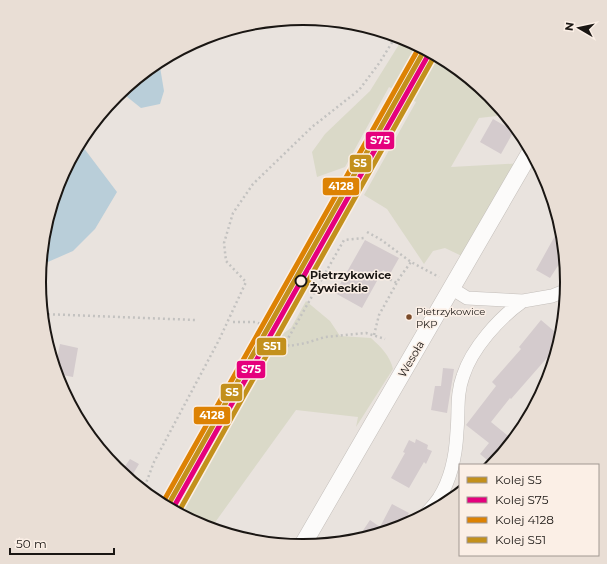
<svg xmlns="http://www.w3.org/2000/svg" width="607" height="564" viewBox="0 0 607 564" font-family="Montserrat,sans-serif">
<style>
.green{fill:#dad9c8}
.water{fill:#b9ced9}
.building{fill:#d4cbcd}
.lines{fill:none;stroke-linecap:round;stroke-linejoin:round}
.minor-casing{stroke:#c3beba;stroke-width:14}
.major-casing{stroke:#c3beba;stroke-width:18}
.path{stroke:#c3c2c0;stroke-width:2.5;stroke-dasharray:2 3;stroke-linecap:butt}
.minor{stroke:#fcfbfa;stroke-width:13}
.major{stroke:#fcfbfa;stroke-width:17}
.rail-1-casing{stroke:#fbefe6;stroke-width:8}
.rail-2-casing{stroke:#fbefe6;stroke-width:8}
.rail-3-casing{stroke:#fbefe6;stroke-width:8}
.rail-4-casing{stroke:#fbefe6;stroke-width:8}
.rail-1{stroke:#c3901c;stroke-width:5}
.rail-2{stroke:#e5007d;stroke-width:5}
.rail-3{stroke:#dd8203;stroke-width:5}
.rail-4{stroke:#c3901c;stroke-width:5}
.stop-dot{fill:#fbefe6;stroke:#1a1613;stroke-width:2}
.bus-dot{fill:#7a4b2a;stroke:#fbefe6;stroke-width:1.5}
.labels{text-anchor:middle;stroke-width:3;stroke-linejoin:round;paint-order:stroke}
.bus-label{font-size:10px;fill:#1a1613;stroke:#fbefe6;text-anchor:start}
.stop-label{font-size:11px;font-weight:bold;fill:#1a1613;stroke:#fbefe6;text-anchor:start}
.street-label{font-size:11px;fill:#1a1613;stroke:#fbefe6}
.rim{fill:none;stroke:#1a1613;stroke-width:2}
.line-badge{stroke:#fbefe6;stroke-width:1.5}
.badge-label{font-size:11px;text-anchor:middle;font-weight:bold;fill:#fff}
</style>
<rect width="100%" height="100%" fill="#e9e3de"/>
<!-- green -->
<path class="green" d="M403 38 450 63 490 95 506 115 479 118 451 167 524 163 468 259 445 248 433 251 424 264 387 209 364 195 416 102 389 87 345 167 317 177 312 152 325 134 370 91Z
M306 301 330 321 340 336 371 338C381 347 390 356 393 369L356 427 358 417 296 410 211 528 202 526 173 510 197 466 210 460 274 340 291 328Z"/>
<!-- water -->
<path class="water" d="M159 61 164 91 160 104 141 108 121 92Z
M80 143 117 192 95 229 73 251 41 265 45 230 60 181Z"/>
<!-- building -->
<path class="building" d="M493 119 514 131 501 154 480 142Z
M561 225 565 255 550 278 536 270Z
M365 240 399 258 390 274 383 270 362 308 335 293Z
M541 320 561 337 560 343 511 399 510 398 491 422 513 440 493 465 480 454 489 443 466 425 496 386 492 382 521 349 519 347Z
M60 344 78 348 73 377 57 374 55 369Z
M443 368 454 369 447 413 431 410 435 386H441Z
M416 439 428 445 427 449 432 451 426 464 424 462 409 488 391 478 405 453 403 452 409 440 415 443Z
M130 459 139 464 130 479 121 472Z
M392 504 409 513 401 527 356 541 370 520 380 527Z"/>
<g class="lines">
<defs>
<path id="minor" d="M451 288 467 298 523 301 552 296 567 290
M425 515C430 509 435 504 439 498 451 479 456 454 457 431 459 412 456 395 463 376 472 348 499 318 523 301"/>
<path id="major" d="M302 546 531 151"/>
</defs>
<!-- minor casing -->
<use href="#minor" class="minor-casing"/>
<!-- major casing -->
<use href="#major" class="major-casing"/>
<!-- path -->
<path class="path" d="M367 232 380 239 411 262 439 277
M381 275 397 283
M43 314 196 320
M233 322H255L281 331 283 339 289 346 306 343 325 337 366 333 385 339
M374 335 379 315 400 277 411 262
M286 342 344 240 364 238
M143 491 154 462 219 340 246 282 226 261 224 243 233 213 253 184 312 127 359 90 380 62 396 36"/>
<!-- minor -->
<use href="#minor" class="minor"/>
<!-- major -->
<use href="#major" class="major"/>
<defs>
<path id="rail-1" d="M167 507 425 49"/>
<path id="rail-2" d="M172 510 430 52"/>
<path id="rail-3" d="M162 504 420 46"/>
<path id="rail-4" d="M178 513 435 55"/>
</defs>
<!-- rail-1 casing -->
<use href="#rail-1" class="rail-1-casing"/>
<!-- rail-2 casing -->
<use href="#rail-2" class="rail-2-casing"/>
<!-- rail-3 casing -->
<use href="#rail-3" class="rail-3-casing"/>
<!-- rail-4 casing -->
<use href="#rail-4" class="rail-4-casing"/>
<!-- rail-1 -->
<use href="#rail-1" class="rail-1"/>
<!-- rail-2 -->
<use href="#rail-2" class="rail-2"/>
<!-- rail-3 -->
<use href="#rail-3" class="rail-3"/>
<!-- rail-4 -->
<use href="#rail-4" class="rail-4"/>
</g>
<!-- markers -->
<circle class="stop-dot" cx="301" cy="281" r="5.5"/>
<circle class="bus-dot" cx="409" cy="317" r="3.5"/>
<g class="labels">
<!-- bus labels -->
<g class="bus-label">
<text x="416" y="315">Pietrzykowice<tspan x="416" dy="13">PKP</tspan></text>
</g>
<!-- stop labels -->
<g class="stop-label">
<text x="310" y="279">Pietrzykowice<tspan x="310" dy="13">Żywieckie</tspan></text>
</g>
<!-- street labels -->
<g class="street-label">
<text transform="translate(411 359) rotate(-60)" y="4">Wesoła</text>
</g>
</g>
<!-- crop -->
<path d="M0 0H607V564H0ZM46 282a257 257 0 1 1 514 0a257 257 0 1 1-514 0Z" fill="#e9ded5" fill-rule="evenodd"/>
<path class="rim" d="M46 282a257 257 0 1 1 514 0a257 257 0 1 1-514 0Z"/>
<g class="line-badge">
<rect x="365" y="131" width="30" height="19" rx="4" fill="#e5007d"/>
<rect x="349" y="154" width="23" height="19" rx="4" fill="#c3901c"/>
<rect x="322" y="177" width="38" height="19" rx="4" fill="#dd8203"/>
<rect x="256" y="337" width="31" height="19" rx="4" fill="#c3901c"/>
<rect x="236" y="360" width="30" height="19" rx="4" fill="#e5007d"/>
<rect x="220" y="383" width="23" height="19" rx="4" fill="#c3901c"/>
<rect x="193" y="406" width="38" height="19" rx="4" fill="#dd8203"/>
</g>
<g class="badge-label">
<text x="380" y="144">S75</text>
<text x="360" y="167">S5</text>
<text x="341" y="190">4128</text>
<text x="272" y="350">S51</text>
<text x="251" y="373">S75</text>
<text x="232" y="396">S5</text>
<text x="212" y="419">4128</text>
</g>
<!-- legend -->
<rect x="459" y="464" width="140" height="92" fill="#fbefe6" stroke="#a19892"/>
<rect x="467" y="477" width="20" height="6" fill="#c3901c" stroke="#a19892"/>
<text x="495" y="484" font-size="12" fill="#1a1613">Kolej S5</text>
<rect x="467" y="497" width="20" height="6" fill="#e5007d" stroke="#a19892"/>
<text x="495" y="504" font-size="12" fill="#1a1613">Kolej S75</text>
<rect x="467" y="517" width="20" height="6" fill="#dd8203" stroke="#a19892"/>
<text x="495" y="524" font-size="12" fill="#1a1613">Kolej 4128</text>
<rect x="467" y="537" width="20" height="6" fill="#c3901c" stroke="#a19892"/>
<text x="495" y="544" font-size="12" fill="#1a1613">Kolej S51</text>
<!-- north arrow -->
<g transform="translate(579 28) rotate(279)" stroke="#fbefe6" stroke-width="3" paint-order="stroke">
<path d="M0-3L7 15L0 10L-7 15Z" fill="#1a1613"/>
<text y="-6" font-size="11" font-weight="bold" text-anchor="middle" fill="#1a1613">N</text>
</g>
<!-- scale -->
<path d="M10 548v6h104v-6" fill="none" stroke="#1a1613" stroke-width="2"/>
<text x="16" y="548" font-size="12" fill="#1a1613" stroke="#fbefe6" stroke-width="3" paint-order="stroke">50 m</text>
</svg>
